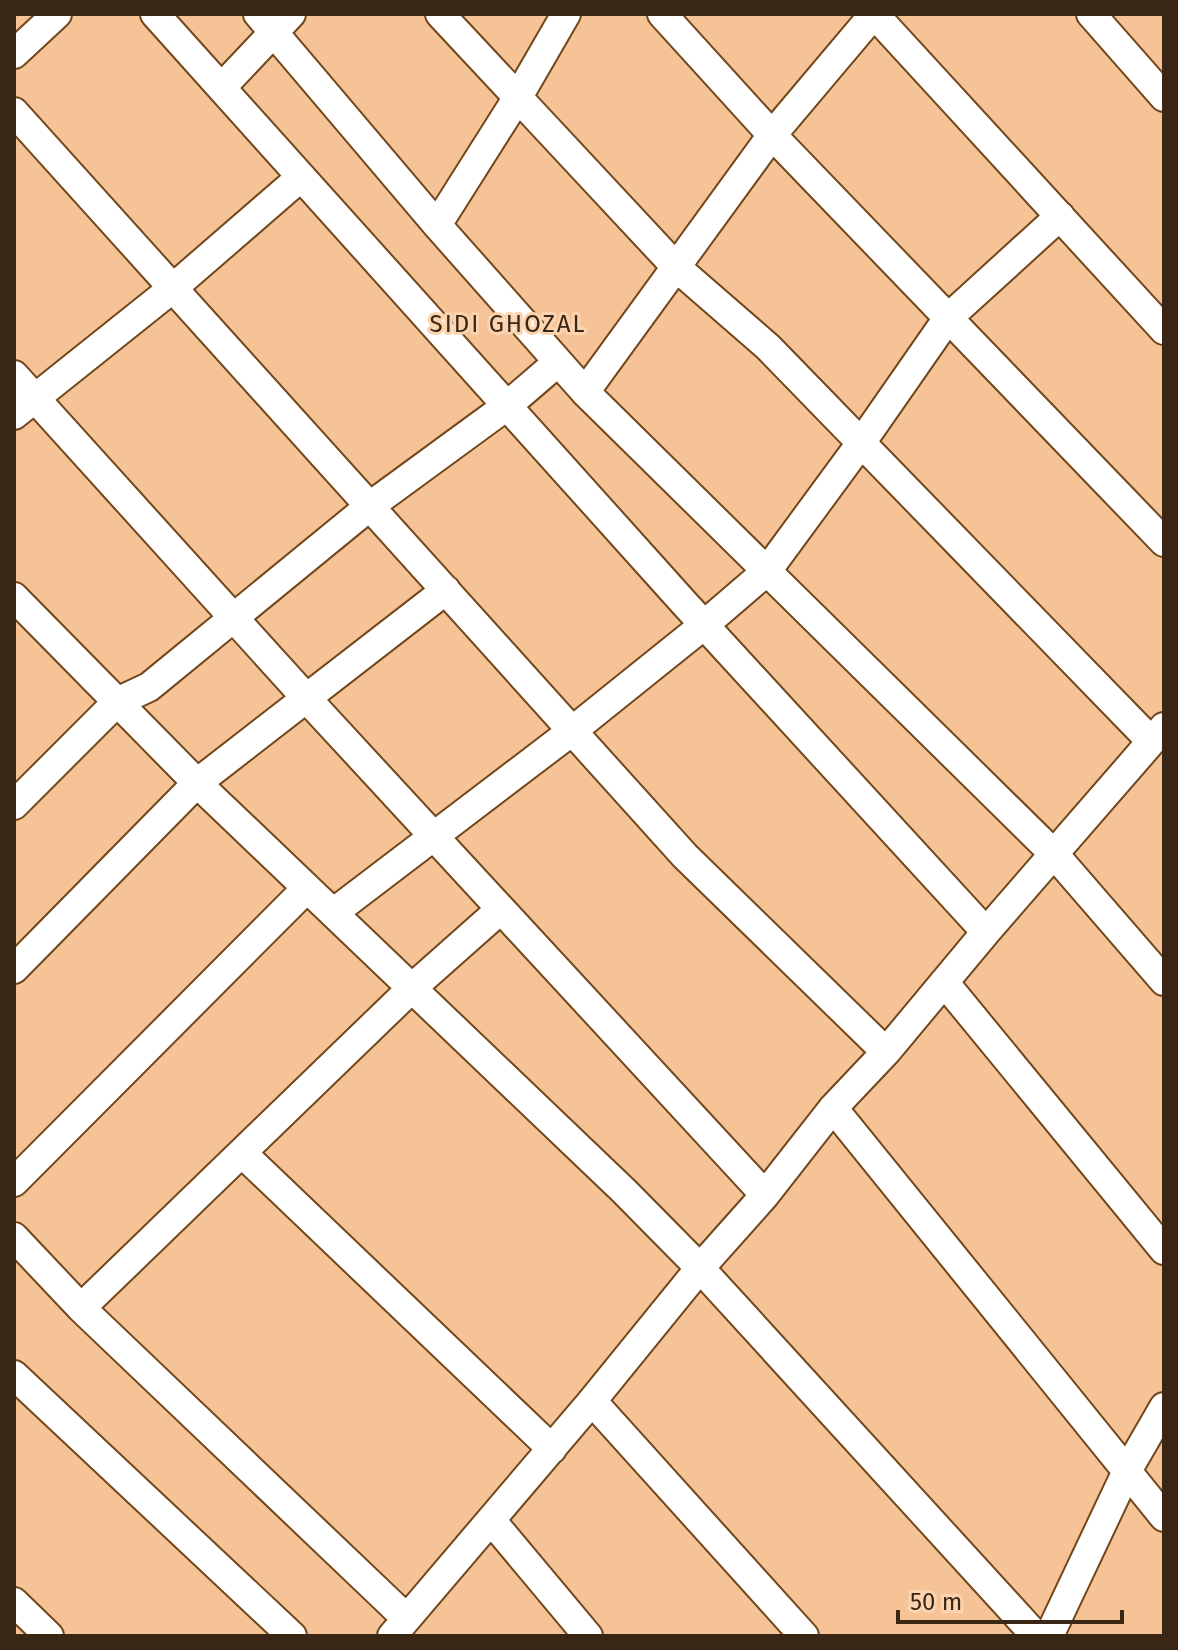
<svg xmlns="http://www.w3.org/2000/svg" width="1178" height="1650" viewBox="0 0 1178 1650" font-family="'Fira Sans',sans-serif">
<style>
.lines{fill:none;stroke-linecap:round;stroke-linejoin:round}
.street-casing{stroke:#71461a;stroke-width:32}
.street{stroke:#fff;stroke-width:28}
.labels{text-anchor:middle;stroke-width:6;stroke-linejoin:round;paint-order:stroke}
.neighbourhood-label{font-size:24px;letter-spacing:2px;fill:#392614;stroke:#fcd3af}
</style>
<rect width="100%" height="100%" fill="#f6c396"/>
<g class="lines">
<defs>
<path id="street" d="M155 14 685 604 986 932
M258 14 437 225 585 392 1054 854 1164 981
M440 14 676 267 768 347 1151 741
M662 14 772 135 1164 542
M874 14 1164 330
M1091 14 1164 97
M14 54 57 14
M223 86 291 14
M14 112 685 856 886 1052
M437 225 518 97 566 14
M14 375 308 700 765 1195
M585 392 772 135 874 14
M14 415 173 288 301 177
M14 597 197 783 624 1191 700 1268 1036 1636
M14 805 117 702 149 687 370 506 508 405 558 362
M333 913 572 731 704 625 767 571 861 443 948 318 1060 216
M14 969 197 783 446 590
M944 982 1164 1250
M833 1108 1164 1517
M242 1153 552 1449
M14 1182 307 888
M14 1237 81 1308 406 1618
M81 1308 412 988 501 909
M14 1375 292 1636
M592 1401 804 1636
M491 1520 588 1636
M14 1602 49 1636
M392 1636 592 1401 700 1268 765 1195 833 1108 886 1052 986 932 1164 727
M1049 1636 1127 1471 1164 1407"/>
</defs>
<!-- street casing -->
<use href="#street" class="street-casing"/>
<!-- street -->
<use href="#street" class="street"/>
</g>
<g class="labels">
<!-- neighbourhood labels -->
<g class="neighbourhood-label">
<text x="508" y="332">SIDI GHOZAL</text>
</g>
</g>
<!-- border -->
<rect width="1178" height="1650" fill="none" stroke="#392614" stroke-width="32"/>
<!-- scale -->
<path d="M898 1610v12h224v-12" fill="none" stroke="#392614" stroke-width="4"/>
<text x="910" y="1610" font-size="24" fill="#392614" stroke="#fcd3af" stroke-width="6" paint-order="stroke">50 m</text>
</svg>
